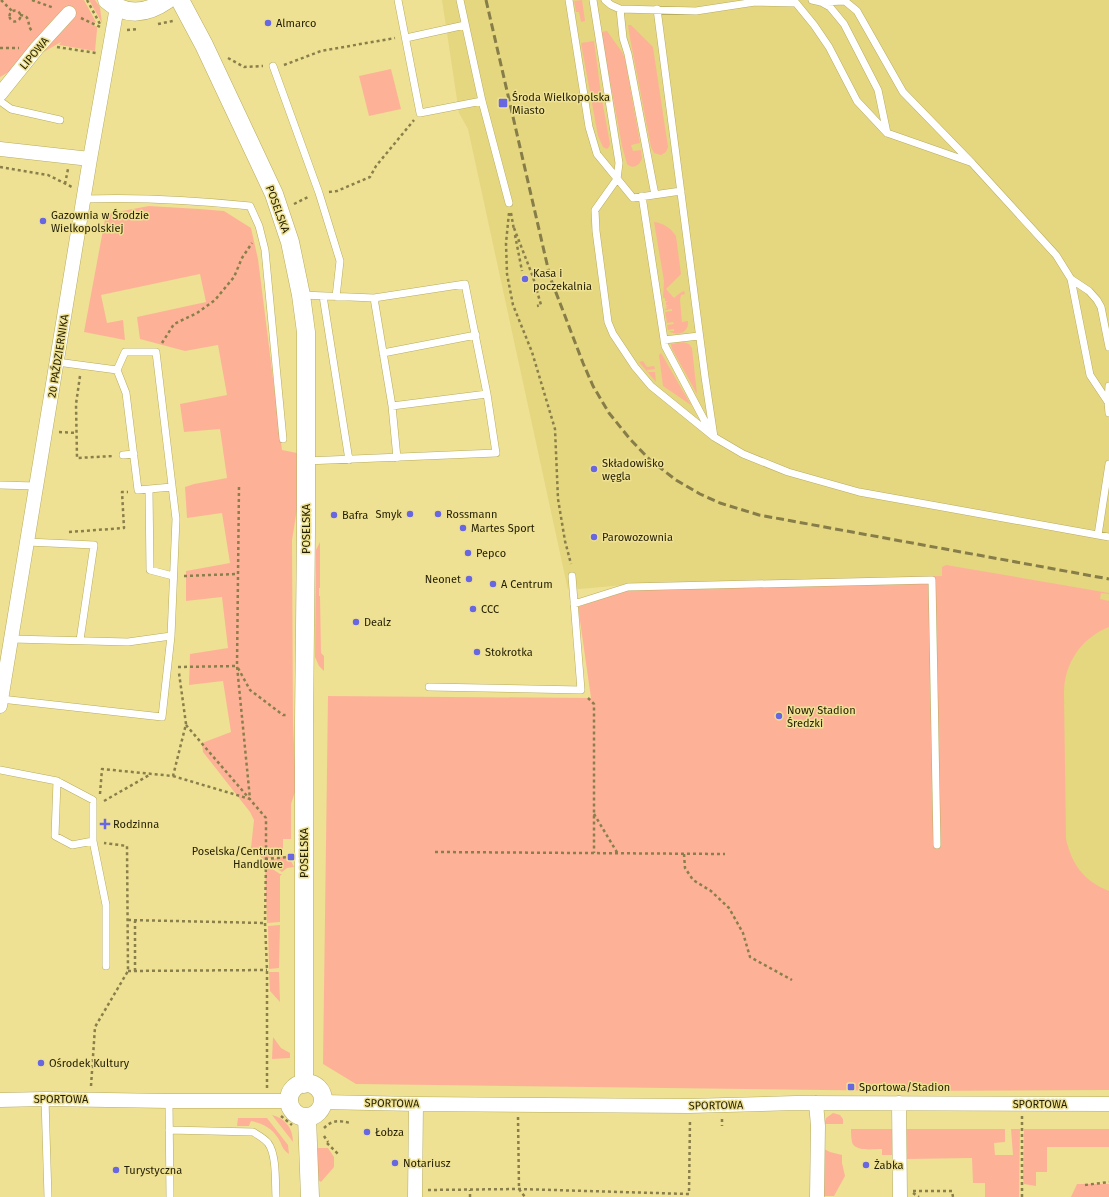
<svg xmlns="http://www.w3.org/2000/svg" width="1109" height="1197" viewBox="0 0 1109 1197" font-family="'Fira Sans',sans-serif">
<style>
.built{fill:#e5d680}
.green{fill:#fdb298}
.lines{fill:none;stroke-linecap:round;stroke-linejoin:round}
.service-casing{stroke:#b8ac5f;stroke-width:8}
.minor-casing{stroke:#b8ac5f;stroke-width:15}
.tertiary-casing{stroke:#b8ac5f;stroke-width:19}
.path{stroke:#897f4a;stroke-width:2.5;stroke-dasharray:3 3;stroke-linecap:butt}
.service{stroke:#fff;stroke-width:7}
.minor{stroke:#fff;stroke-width:14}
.tertiary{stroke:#fff;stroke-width:18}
.rail{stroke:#867d48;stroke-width:3;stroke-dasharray:8 4;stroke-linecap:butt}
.poi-dot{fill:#6866e0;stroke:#eee193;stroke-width:1.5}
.labels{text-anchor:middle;stroke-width:3;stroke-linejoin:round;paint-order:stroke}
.poi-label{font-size:11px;fill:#231d00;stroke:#eee193;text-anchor:start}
.street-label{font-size:11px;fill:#231d00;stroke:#eee193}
</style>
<rect width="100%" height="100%" fill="#eee193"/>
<!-- built -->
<path class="built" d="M442 0H1109V924L647 583 568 590 468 129 459 113Z"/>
<!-- green -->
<path class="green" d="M0 0H84L96 22 92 24 97 27V30L95 51 59 45 61 42 0 77Z
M89 0H95L100 7 102 23Z
M582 0 585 21 581 22 579 12H576L574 1Z
M628 25H631L653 47 668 147 666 152 661 155 654 153 651 147 630 38Z
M607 31 622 52 625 59 640 143 631 145 633 151 641 150 642 159 639 164C635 167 631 168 627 164L622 146 601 32Z
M594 41 601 94 610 144 609 147 607 149 603 147 598 136 581 43Z
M391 69 401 109 369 116 359 76Z
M149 206 199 209 224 211 251 228 258 259 282 450 297 453V509L292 540 293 722 296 789 291 804V839H283V854L264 860 251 848 254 820 250 812 203 752 202 743 231 732 223 681 189 685 190 654 228 648 222 597 186 601V571L230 563 222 513 187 518 185 487 194 484 227 478 220 429 184 432 180 404 227 395 218 345 185 351 140 339 137 317 206 302 200 274 101 295 107 323 123 320 125 340 84 332 106 214Z
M654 222C663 223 671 228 676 236L681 274 666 289 674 298 680 293 684 291 685 294 681 295 680 300 682 322 688 321C689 332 679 337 669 331H674V329L668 330 667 325 674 324 673 322 667 323 665 312 672 311V309L665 310V309L667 308 666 306 669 305H666V302L668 301H665V298H663L664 281Z
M683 342 689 344 692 348 697 394 672 349 671 344Z
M661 353 691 405 663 386 659 355Z
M643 361 647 367 654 366 655 369 647 370 648 372H655L656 382 639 362Z
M320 542V588H319V596H320L321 653 324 656V671L319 666 315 657 316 550Z
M946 565 1109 593V594L1101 593 1100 599 1109 601V627C1081 638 1064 664 1064 693L1066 839C1072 865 1084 881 1109 891V1090L903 1091 356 1084 323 1064 328 696 591 698 578 607 647 583 942 576V567Z
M288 855 294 867 287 868 282 872 266 861Z
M265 864 280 874H282L280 876V922L267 923Z
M280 925 279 968 269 969 268 926Z
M269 972H279L280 1002 270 991Z
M273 1037 281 1048 290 1053V1058L272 1059Z
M833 1113 840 1115 843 1119V1124H824L826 1118Z
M272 1115C285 1118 293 1128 293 1142Z
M238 1118H267L288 1145 289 1154C281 1148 283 1146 278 1138 272 1128 262 1123 251 1121L249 1126H237Z
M851 1129H896V1155H882V1149C874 1149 854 1152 852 1142 851 1138 851 1133 851 1129Z
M905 1129H1005V1142L994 1143 995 1155H1013L1011 1129H1020L1019 1197H985V1183H973L972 1158 907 1159Z
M1024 1129H1109V1147H1047V1172H1036V1186L1024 1184 1023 1179Z
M317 1148H328L334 1157V1167L321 1182 318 1180Z
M824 1149 830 1152 842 1155V1163L845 1176 834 1196H824Z
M1077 1184H1109V1197H1071Z"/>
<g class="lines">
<defs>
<path id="service" d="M398 0 420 113 482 101
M460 0 482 101 509 203
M569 0 589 127 597 154 633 198 681 191
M593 0 619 163 617 179 595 210 596 231 608 322 613 334 635 367 651 386 714 437 743 454 788 472 859 492 1109 537
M605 0 611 5 620 9 696 11 755 2 796 3 814 25 829 47 857 101 887 133 970 162
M812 0 821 2 830 7 844 24 878 90 887 133
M821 2 845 1 857 11 903 92 972 163 1056 255 1071 279 1089 291 1097 300 1101 307 1109 347
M620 9 623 38 628 54 655 195
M657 9 705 377 714 437
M406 38 465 25
M273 66 319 193 340 261 336 297
M0 101 11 109 60 120
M642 196 665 346 710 431
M83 199C139 197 194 200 250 206L259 226 265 250 283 439
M1071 279 1090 375 1108 402
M302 295 374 298 465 284 487 394 496 453 306 461
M323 296 349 460
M374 298 392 406 397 458
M664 340 699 336
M383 353 476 335
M117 370 126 393 138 490 172 487
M1109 386 1108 402 1109 413
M392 406 487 394
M123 455 134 454
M0 485 36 486
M149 489 150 570 173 576
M1098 535 1109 464
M27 542 94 545 80 640
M574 604 628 587 932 580 937 845
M12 639 128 642 171 636 176 519 156 352H125L117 370 57 362
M429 687 581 690 572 576
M1 699 162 717 171 636
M0 770 57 781 93 800V841L72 845 55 836 57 781
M93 841 106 905V966
M45 1099 48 1197
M169 1101 170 1197
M169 1130 253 1132C258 1135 264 1138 268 1143 277 1155 275 1183 276 1197"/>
<path id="minor" d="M0 94 37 48 69 13
M0 149 90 159
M0 706 90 159 117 7
M0 1100 45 1099 169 1101H289
M322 1102 416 1104 689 1106 796 1103 1109 1104
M816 1103 818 1126 817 1197
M899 1103 900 1197
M415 1197 416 1104"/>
<path id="tertiary" d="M107 0C126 17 147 14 167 0
M180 0 204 45 274 194 290 242 301 295 306 332V532L304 723V1084
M289 1100a17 17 0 1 1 34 0a17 17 0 1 1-34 0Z
M307 1117 310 1197"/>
</defs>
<!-- service casing -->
<use href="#service" class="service-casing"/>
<!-- minor casing -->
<use href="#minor" class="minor-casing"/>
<!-- tertiary casing -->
<use href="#tertiary" class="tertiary-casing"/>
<!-- path -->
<path class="path" d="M1 0 12 11
M32 0 54 8
M87 0 100 24
M9.5 16a5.5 5.5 0 1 1 11 0a5.5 5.5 0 1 1-11 0Z
M20 15C33 16 25 25 33 32
M81 18 100 27
M158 24 173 21
M127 30 138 29
M57 47 96 53
M0 48H19
M228 58 244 67 263 66
M284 65 321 51 395 38
M0 167 48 175 72 187
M65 184 68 169
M329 192 337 191 370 177 376 166 414 120
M294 204 310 196
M509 213 506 243 507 274 513 305 532 352 555 429 558 499 565 541 571 564
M511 213 514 230
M514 228 533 277 541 305 537 306
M515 235 522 271
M162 343 174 324 197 313 215 300 234 277 242 258 252 243
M80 376 76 404 77 458 114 456
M59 432 77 433
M69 532 124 528 122 492H128
M184 576 237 574
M178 667 237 666
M238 668 250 690 283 715H288
M588 698 594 704V853
M186 725 266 818V859
M173 776 250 799 237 666 239 486
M100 794 102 769 173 776 186 724 179 673
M104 801 151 774
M594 814 618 854
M435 852 725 854
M684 854 685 868 693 880 711 891 729 908 743 933 750 957 792 980
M128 920 265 923
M128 971 267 970
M135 971V921
M91 1086 95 1027 128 971 127 846 104 843
M267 1088V970L265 923 266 859 288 857
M281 1116 292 1125
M518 1117 519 1189 525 1197
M722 1119V1126
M324 1128C333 1119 340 1121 351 1123
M324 1136 328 1142
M327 1143 339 1155
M1085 1185 1109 1182
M428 1190 519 1189 689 1194 690 1120
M913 1191H952L953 1197
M913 1193 919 1197
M470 1197V1190
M1022 1197V1116"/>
<!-- service -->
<use href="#service" class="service"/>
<!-- minor -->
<use href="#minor" class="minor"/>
<!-- tertiary -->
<use href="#tertiary" class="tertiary"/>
<!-- rail -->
<path class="rail" d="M486 0 550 277 583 363 593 386 609 413 630 439 650 460 676 480 700 494 720 503 759 515 1109 579"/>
</g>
<!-- markers -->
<g class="poi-dot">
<circle cx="268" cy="23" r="4"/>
<rect x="498" y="98" width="10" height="10" rx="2"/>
<circle cx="43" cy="221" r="4"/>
<circle cx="525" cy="279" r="4"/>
<circle cx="594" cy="469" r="4"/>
<circle cx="410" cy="514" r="4"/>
<circle cx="438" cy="514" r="4"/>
<circle cx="334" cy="515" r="4"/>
<circle cx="463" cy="528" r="4"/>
<circle cx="594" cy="537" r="4"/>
<circle cx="468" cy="553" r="4"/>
<circle cx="469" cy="579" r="4"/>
<circle cx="493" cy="584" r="4"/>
<circle cx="473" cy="609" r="4"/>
<circle cx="356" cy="622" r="4"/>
<circle cx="477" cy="652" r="4"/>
<circle cx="779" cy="716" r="4"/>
<path d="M103 818h4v4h4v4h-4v4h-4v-4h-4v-4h4z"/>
<rect x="287" y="853" width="8" height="8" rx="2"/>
<circle cx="41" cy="1063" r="4"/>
<rect x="847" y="1083" width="8" height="8" rx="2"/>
<circle cx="367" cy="1132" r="4"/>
<circle cx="395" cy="1163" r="4"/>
<circle cx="866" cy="1165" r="4"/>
<circle cx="116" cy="1170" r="4"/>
</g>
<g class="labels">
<!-- poi labels -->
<g class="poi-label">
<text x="276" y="27">Almarco</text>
<text x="512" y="101">Środa Wielkopolska<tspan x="512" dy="13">Miasto</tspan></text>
<text x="51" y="219">Gazownia w Środzie<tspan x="51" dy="13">Wielkopolskiej</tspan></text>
<text x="533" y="277">Kasa i<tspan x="533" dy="13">poczekalnia</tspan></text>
<text x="602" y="467">Składowisko<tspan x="602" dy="13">węgla</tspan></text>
<text x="402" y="518" text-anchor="end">Smyk</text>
<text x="446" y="518">Rossmann</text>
<text x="342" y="519">Bafra</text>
<text x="471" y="532">Martes Sport</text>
<text x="602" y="541">Parowozownia</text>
<text x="476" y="557">Pepco</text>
<text x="461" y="583" text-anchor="end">Neonet</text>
<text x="501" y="588">A Centrum</text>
<text x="481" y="613">CCC</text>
<text x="364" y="626">Dealz</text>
<text x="485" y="656">Stokrotka</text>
<text x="787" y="714">Nowy Stadion<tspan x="787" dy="13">Średzki</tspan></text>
<text x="113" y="828">Rodzinna</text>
<text x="283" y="855" text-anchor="end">Poselska/Centrum<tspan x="283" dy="13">Handlowe</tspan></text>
<text x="49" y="1067">Ośrodek Kultury</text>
<text x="859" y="1091">Sportowa/Stadion</text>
<text x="375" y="1136">Łobza</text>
<text x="403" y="1167">Notariusz</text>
<text x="874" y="1169">Żabka</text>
<text x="124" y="1174">Turystyczna</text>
</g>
<!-- street labels -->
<g class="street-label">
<text transform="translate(34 53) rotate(-50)" y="4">LIPOWA</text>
<text transform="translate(278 209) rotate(70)" y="4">POSELSKA</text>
<text transform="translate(58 356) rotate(-81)" y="4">20 PAŹDZIERNIKA</text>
<text transform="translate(306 529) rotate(-90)" y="4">POSELSKA</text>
<text transform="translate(304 853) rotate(-90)" y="4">POSELSKA</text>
<text x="61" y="1103">SPORTOWA</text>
<text transform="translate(392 1103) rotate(1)" y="4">SPORTOWA</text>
<text x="1040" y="1108">SPORTOWA</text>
<text transform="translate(716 1105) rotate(-1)" y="4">SPORTOWA</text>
</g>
</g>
</svg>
